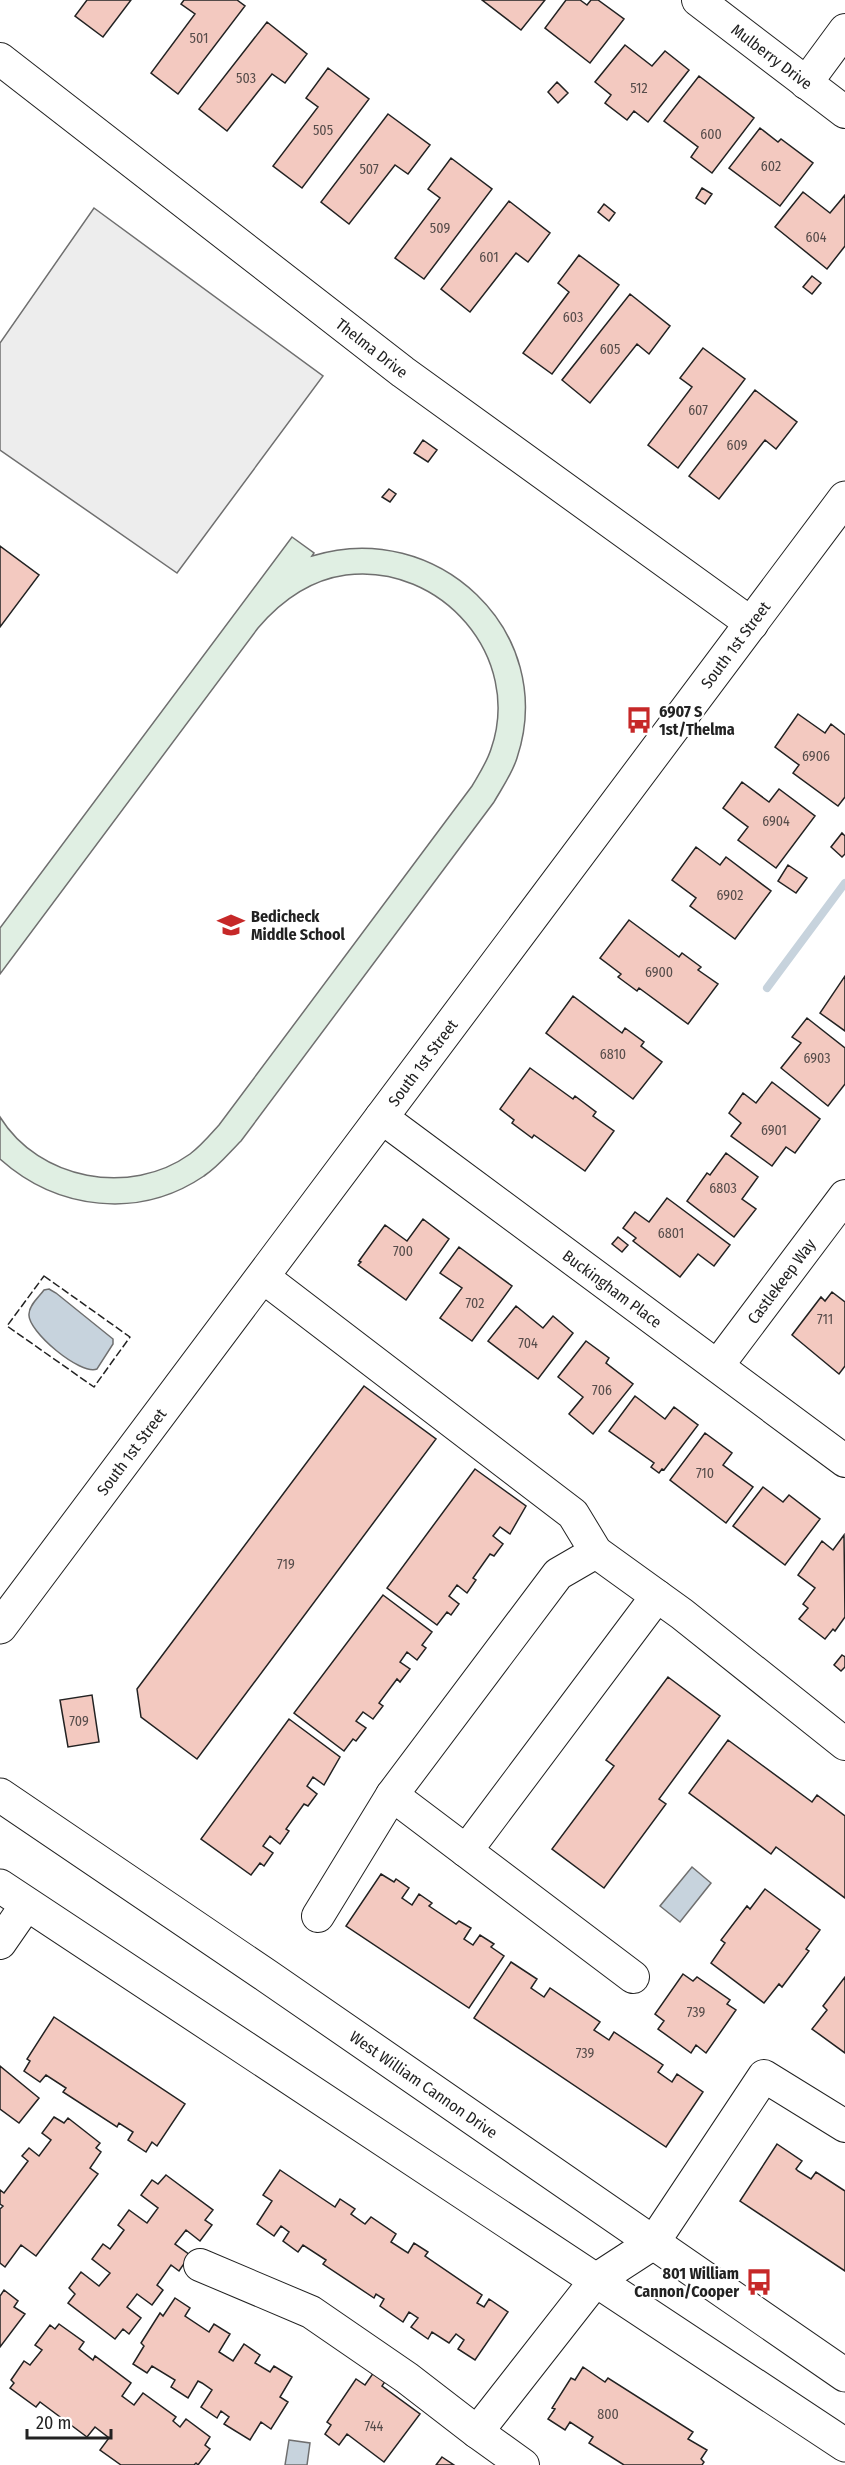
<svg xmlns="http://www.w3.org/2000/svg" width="845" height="2465" viewBox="0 0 845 2465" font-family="'Fira Sans Condensed',sans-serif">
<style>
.green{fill:#e0efe3;stroke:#6f6f6f;stroke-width:1.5}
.parking{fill:#ededed;stroke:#6f6f6f;stroke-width:1.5}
.water{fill:#c7d3dd;stroke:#6f6f6f;stroke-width:1.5}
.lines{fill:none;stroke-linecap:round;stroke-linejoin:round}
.stream{stroke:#c7d3dd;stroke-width:8}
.building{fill:#f3c9c0;stroke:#222;stroke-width:1.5}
.minor-casing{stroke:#222;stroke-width:34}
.major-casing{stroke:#222;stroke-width:35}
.minor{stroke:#fff;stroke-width:32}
.major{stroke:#fff;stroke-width:33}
.fence{stroke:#222;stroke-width:1.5;stroke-dasharray:8 3;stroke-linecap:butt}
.labels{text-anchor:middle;stroke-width:4.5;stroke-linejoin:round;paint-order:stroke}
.number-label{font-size:14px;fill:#564c4a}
.street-label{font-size:16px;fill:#222;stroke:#fff}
.poi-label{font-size:16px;font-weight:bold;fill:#222;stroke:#fff;text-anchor:start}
</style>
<rect width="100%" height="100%" fill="#fff"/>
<!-- green -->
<path class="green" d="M292 537 314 553 312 556C436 517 559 631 517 758 512 774 502 788 494 802L241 1141C229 1153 218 1167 204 1176 139 1220 57 1210 0 1159V1117C39 1180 130 1197 190 1154 201 1146 210 1135 219 1125L472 786C479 774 487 762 491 749 523 657 441 563 346 575 310 580 281 601 258 628L0 974V928Z"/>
<!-- parking -->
<path class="parking" d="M94 208 323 376 177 573 0 450V343Z"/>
<!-- water -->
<path class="water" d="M49 1289 56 1293 113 1339V1344L97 1369C81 1376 27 1331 29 1314 29 1305 39 1297 44 1290Z
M692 1867 711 1883 680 1922 660 1906Z
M289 2440 310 2443 307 2465H285Z"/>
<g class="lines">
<!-- stream -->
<path class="stream" d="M767 988 845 883"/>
</g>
<!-- building -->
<path class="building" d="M87 0H131L103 37 75 16Z
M184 0H237L245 6 178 94 151 73 195 14 181 4Z
M482 0H545L521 30Z
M566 0H580L587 5 591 0H598L624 19 590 63 545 28Z
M267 22 307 54 285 83 272 74 227 131 199 109Z
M625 45 652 66 665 51 689 70 648 122 634 111 627 120 605 103 611 95 595 82Z
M328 68 369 99 302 188 273 166 318 107 306 98Z
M699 76 754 118 712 173 691 157 698 147 664 121Z
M557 82 568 93 558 103 548 92Z
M388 114 430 145 408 174 395 165 349 224 321 202Z
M760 128 778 142 781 139 813 163 780 206 729 168Z
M451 158 492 189 424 279 395 258 440 198 428 189Z
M702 188 712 194 705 204 696 198Z
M803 192 830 213 845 195V246L827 269 775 227Z
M509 201 550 233 528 262 516 253 470 312 441 289Z
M604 204 615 213 609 221 598 212Z
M579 255 619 285 552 374 523 353 569 292 558 283Z
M812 276 821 283 812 294 803 287Z
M630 294 670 326 649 354 637 344 590 403 562 380Z
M703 348 745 379 678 468 648 445 692 387 680 378Z
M755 390 797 422 776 449 765 440 719 499 689 476Z
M423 440 437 450 428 462 414 453Z
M389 489 396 494 390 502 382 497Z
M0 546 39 575 0 627Z
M798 714 825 733 831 724 845 735V797L838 806 793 773 799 765 775 747Z
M742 782 769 802 779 789 815 816 776 868 738 840 748 827 723 808Z
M842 833 845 836V854L842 857 831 847Z
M696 847 720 865 726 857 771 891 735 939 690 906 696 898 672 880Z
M788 865 807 878 796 893 778 881Z
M629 920 679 957 682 953 701 967 698 970 718 984 688 1024 639 988 637 991 618 977 621 974 600 958Z
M845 976V1031L820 1013Z
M573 996 622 1033 625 1028 644 1042 641 1046 662 1062 633 1099 546 1033Z
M807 1018 845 1048V1084L828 1106 781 1068 801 1043 792 1037Z
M530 1068 573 1099 575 1096 596 1112 593 1116 614 1131 585 1171 534 1135 532 1138 512 1123 514 1120 500 1109Z
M772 1082 820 1119 795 1153 786 1147 772 1166 731 1136 741 1123 729 1113 743 1093 756 1103Z
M726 1153 758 1177 742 1199 756 1209 734 1237 687 1201 707 1173 710 1175Z
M667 1198 730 1245 714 1266 698 1254 680 1277 633 1241 636 1238 623 1228 635 1212 649 1222Z
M423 1219 449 1239 406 1300 358 1265 361 1262 359 1261 385 1225 407 1241Z
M618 1237 628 1245 622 1252 612 1244Z
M459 1247 512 1286 472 1341 440 1318 462 1288 440 1273Z
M832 1292 845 1302V1366L839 1374 792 1335 821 1297 825 1301Z
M516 1306 543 1328 553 1316 573 1333 538 1379 488 1341Z
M586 1341 609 1358 606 1363 633 1384 593 1434 569 1414 583 1397 558 1377Z
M364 1386 436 1439 197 1759 141 1717 137 1689Z
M635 1396 665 1419 674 1407 698 1425 664 1470 662 1469 659 1473 651 1467 654 1463 609 1431Z
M705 1433 732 1453 723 1465 753 1487 726 1523 670 1480Z
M475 1469 526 1506 510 1534 500 1527 493 1536 503 1544 494 1556 490 1554 473 1578 476 1580 467 1593 457 1585 449 1596 459 1604 451 1615 447 1612 437 1625 387 1588Z
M763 1487 783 1502 789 1495 820 1519 785 1565 733 1526Z
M844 1535 845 1617 835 1631 833 1629 825 1639 799 1619 808 1608 803 1604 815 1588 798 1575 822 1541 833 1550Z
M383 1595 432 1632 422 1645 426 1648 417 1660 407 1652 400 1662 410 1669 400 1682 397 1679 379 1703 383 1706 373 1719 363 1712 356 1721 366 1728 356 1741 353 1739 344 1751 294 1713Z
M842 1655 845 1657V1667L841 1671 834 1665Z
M668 1677 720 1716 659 1799 666 1804 604 1888 552 1849 614 1766 606 1760Z
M92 1695 99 1742 68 1747 60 1700Z
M289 1719 340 1757 324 1785 313 1777 307 1786 317 1794 308 1806 304 1804 286 1829 289 1831 280 1844 270 1836 263 1846 273 1853 264 1866 260 1863 251 1875 201 1839Z
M728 1740 812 1802 817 1795 845 1816V1898L776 1847 771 1854 689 1793Z
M381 1874 394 1882 396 1879 409 1888 402 1898 412 1905 419 1894 432 1903 429 1906 456 1924 459 1921 471 1928 464 1939 473 1945 480 1935 494 1944 491 1947 504 1956 469 2008 346 1926Z
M765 1889 820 1930 806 1949 809 1951 782 1987 779 1984 764 2003 711 1963 725 1943 721 1940 747 1906 750 1909Z
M511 1962 537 1979 531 1988 544 1997 550 1988 600 2022 594 2030 609 2040 614 2032 663 2065 658 2072 672 2082 677 2074 703 2092 666 2147 474 2018Z
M683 1974 693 1981 697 1977 730 2000 727 2004 736 2010 706 2053 696 2045 691 2053 658 2029 664 2021 655 2014Z
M845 1977V2053L812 2029 827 2010 823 2006Z
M54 2017 185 2104 157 2146 152 2142 146 2152 128 2140 133 2132 119 2123 117 2127 63 2092 66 2088 46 2075 40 2082 24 2071 30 2061 27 2059Z
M0 2066 39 2098 19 2123 0 2109Z
M54 2117 64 2123 68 2118 100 2143 96 2148 101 2152 90 2168 98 2174 36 2256 21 2245 5 2267 0 2263V2209L3 2206 0 2204V2190L4 2193 28 2161 22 2156 29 2148 39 2156 51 2140 42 2133Z
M777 2144 802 2161 796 2169 798 2171 811 2179 816 2172 845 2191V2271L740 2201Z
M280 2170 335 2207 340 2199 355 2209 351 2214 365 2224 371 2217 396 2234 391 2242 408 2253 414 2243 428 2252 425 2256 482 2295 477 2303 484 2307 489 2299 508 2312 475 2360 458 2349 464 2340 456 2334 449 2343 432 2332 428 2339 411 2327 418 2318 409 2312 403 2322 380 2306 384 2299 376 2294 374 2298 323 2264 326 2260 303 2245 298 2252 283 2241 289 2232 281 2226 274 2236 257 2224 272 2201 263 2195Z
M166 2175 213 2210 205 2220 212 2225 200 2241 186 2230 175 2244 190 2255 179 2271 171 2265 157 2285 163 2290 152 2305 137 2294 127 2307 141 2318 129 2334 123 2329 115 2339 68 2303 75 2294 69 2288 81 2272 99 2286 110 2273 92 2259 103 2244 110 2249 124 2230 118 2225 129 2210 147 2223 158 2208 141 2195 152 2180 158 2184Z
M4 2290 18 2301 14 2307 25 2314 0 2347V2296Z
M175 2298 190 2308 185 2316 209 2332 214 2324 230 2334 219 2352 233 2361 244 2344 260 2355 255 2363 270 2372 274 2366 292 2377 280 2397 288 2402 271 2429 261 2422 250 2440 224 2424 229 2417 221 2411 217 2418 201 2407 212 2390 202 2383 198 2381 188 2398 171 2387 175 2380 152 2366 147 2373 133 2364 144 2346 141 2343 160 2313 163 2316Z
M59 2324 84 2342 79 2349 93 2360 95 2356 131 2383 122 2396 134 2405 143 2393 176 2417 173 2421 180 2427 186 2419 210 2437 205 2445 210 2449 198 2465 196 2463 194 2465H121L100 2450 109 2438 95 2427 87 2437 40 2402 36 2407 10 2388 14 2383 11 2380 24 2361 30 2365 42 2350 35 2345 50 2325 55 2329Z
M583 2367 605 2382 608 2378 693 2432 688 2439 707 2450 701 2459 704 2462 702 2465H624L589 2443 593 2437 570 2422 565 2430 548 2419 555 2409 552 2408 571 2378 575 2380Z
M374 2372 386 2380 382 2386 420 2414 384 2462 347 2434 339 2445 325 2434 331 2425 327 2422 356 2379 365 2385Z
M442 2457 454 2465H436Z"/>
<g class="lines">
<defs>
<g id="minor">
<path id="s1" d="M698 0 845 112"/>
<path id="s2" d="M0 59 403 372 752 624"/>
<path d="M806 83 845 30"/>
<path id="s3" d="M381 1117 845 1461"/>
<path d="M263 1277 573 1514 596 1552 682 1614 845 1744"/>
<path id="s4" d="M718 1365 845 1196"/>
<path d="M392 1795 633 1977"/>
<path d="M466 1851 657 1596"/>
<path d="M318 1916 392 1795 558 1574 596 1552"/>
<path d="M0 1943 27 1904"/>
<path d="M653 2243 764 2076 845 2126"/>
<path d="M200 2265 311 2312 407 2378 477 2432"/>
<path d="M523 2465 477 2432 596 2280"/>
</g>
<g id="major">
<path id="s5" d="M0 1627 845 498"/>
<path id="s6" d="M0 1795 267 1976 845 2375"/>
<path d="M0 1886 845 2445"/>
<path d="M596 2280 653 2243"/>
</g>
</defs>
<!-- minor casing -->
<use href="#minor" class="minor-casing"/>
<!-- major casing -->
<use href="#major" class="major-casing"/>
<!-- minor -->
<use href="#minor" class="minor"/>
<!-- major -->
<use href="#major" class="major"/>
<!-- fence -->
<path class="fence" d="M44 1276 130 1337 94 1387 7 1326Z"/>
</g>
<!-- icons -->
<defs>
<symbol id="bus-bare" viewBox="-9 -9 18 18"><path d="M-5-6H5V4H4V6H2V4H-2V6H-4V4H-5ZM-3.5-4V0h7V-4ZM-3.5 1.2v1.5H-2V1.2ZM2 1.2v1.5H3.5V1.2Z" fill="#c62828" stroke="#fff" stroke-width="2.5" paint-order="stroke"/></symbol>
<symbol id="school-bare" viewBox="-9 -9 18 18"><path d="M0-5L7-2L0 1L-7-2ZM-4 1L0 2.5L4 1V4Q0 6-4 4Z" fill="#c62828" stroke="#fff" stroke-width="2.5" paint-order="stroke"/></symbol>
</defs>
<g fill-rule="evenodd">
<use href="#bus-bare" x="620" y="701" width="38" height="38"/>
<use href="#school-bare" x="212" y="906" width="38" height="38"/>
<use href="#bus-bare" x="740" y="2263" width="38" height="38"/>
</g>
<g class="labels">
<!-- number labels -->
<g class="number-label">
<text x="199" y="43">501</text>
<text x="246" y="83">503</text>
<text x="639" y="93">512</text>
<text x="323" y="135">505</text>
<text x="711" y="139">600</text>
<text x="771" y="171">602</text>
<text x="369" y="174">507</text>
<text x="440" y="233">509</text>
<text x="816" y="242">604</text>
<text x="489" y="262">601</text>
<text x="573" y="322">603</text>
<text x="610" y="354">605</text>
<text x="698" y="415">607</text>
<text x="737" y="450">609</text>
<text x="816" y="761">6906</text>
<text x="776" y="826">6904</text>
<text x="730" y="900">6902</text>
<text x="659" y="977">6900</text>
<text x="613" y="1059">6810</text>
<text x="817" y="1063">6903</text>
<text x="774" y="1135">6901</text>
<text x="723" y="1193">6803</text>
<text x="671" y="1238">6801</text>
<text x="403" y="1256">700</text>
<text x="475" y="1308">702</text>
<text x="825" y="1324">711</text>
<text x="528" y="1348">704</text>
<text x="602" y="1395">706</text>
<text x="705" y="1478">710</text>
<text x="286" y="1569">719</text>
<text x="79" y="1726">709</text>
<text x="696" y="2017">739</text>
<text x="585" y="2058">739</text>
<text x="608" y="2419">800</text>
<text x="374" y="2431">744</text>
</g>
<!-- street labels -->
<g class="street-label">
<text dy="6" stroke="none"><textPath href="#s1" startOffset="93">Mulberry Drive</textPath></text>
<text dy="6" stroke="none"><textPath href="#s2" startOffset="471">Thelma Drive</textPath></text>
<text dy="6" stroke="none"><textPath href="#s5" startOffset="1227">South 1st Street</textPath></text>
<text dy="6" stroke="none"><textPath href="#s5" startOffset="705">South 1st Street</textPath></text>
<text dy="6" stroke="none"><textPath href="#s4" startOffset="105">Castlekeep Way</textPath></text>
<text dy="6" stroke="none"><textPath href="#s3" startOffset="288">Buckingham Place</textPath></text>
<text dy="6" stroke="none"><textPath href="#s5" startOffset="219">South 1st Street</textPath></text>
<text dy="6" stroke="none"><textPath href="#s6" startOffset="513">West William Cannon Drive</textPath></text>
</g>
<!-- poi labels -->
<g class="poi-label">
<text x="659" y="717">6907 S<tspan x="659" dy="18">1st/Thelma</tspan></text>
<text x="251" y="922">Bedicheck<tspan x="251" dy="18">Middle School</tspan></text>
<text x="739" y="2279" text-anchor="end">801 William<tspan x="739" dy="18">Cannon/Cooper</tspan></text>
</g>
</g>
<!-- scale -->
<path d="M27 2429v9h84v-9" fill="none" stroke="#222222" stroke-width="3"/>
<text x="36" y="2429" font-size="18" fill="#222222" stroke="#ffffff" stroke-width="4.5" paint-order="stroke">20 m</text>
</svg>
